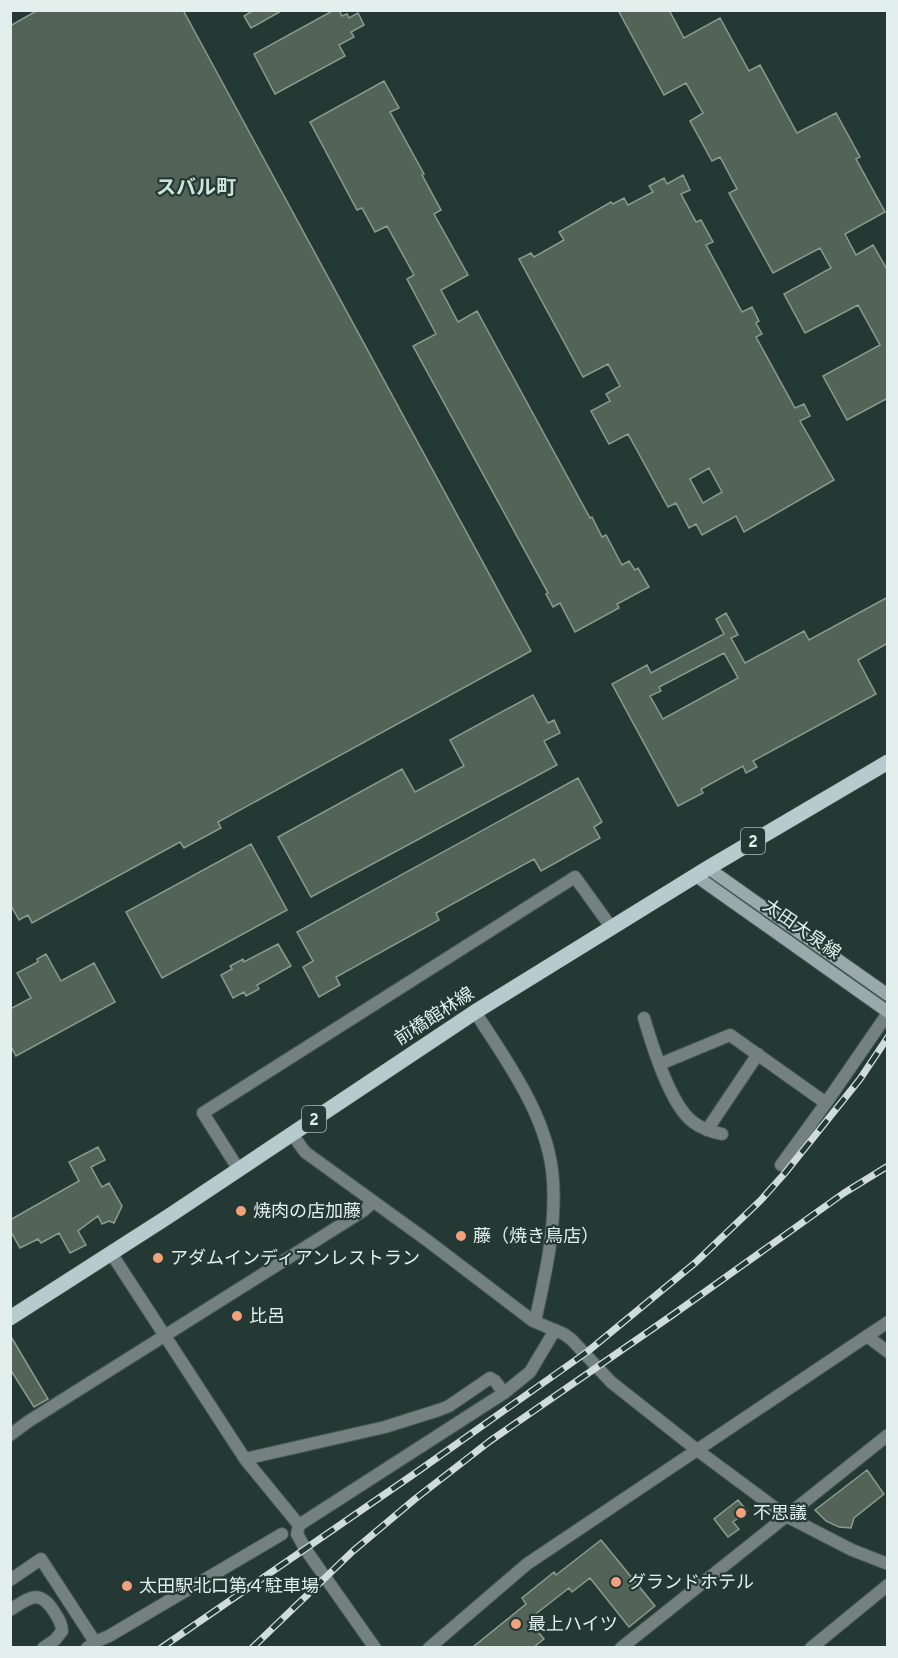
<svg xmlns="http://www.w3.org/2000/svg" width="898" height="1658" viewBox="0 0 898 1658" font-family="Overpass,'Noto Sans JP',sans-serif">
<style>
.building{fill:#536357;stroke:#8b9c8f;stroke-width:1.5;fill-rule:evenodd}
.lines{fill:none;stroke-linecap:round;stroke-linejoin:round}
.pedestrian-casing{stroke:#435651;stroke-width:14}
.minor-casing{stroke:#435651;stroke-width:14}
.tertiary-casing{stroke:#435651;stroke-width:14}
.secondary-casing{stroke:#435651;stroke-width:14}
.primary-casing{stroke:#435651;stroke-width:16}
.pedestrian{stroke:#758081;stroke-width:12}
.minor{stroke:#758081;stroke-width:12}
.tertiary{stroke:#758081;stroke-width:12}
.secondary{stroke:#9aaaac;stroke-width:12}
.primary{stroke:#b5cbcd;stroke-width:15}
.rail-casing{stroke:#cfdcd9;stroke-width:7}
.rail{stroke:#253934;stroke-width:4.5;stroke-dasharray:14;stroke-linecap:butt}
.poi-dot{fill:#f1a17c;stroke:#253934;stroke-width:2}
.labels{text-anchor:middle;stroke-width:4.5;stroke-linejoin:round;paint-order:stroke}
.shield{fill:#253934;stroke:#aab8b5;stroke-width:1.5}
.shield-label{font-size:16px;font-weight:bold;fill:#e3efec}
.street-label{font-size:18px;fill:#e3efec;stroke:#253934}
.poi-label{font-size:18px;fill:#e3efec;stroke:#253934;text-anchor:start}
.neighbourhood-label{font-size:20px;font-weight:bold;fill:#cce5de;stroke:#253934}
</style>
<rect width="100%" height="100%" fill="#253934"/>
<!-- building -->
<path class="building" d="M38 10H183L531 651 218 822 221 828 184 848 180 842 32 923 28 915 19 920 10 904V26Z
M254 10H283L251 28 244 16Z
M334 10H339L342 16 347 14 349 18 358 13 364 25 351 32 354 37 339 45 345 56 275 94 254 54Z
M618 10H669L684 38 720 18 749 71 760 65 797 133 836 113 860 157 856 159 885 212 845 234 856 255 873 245 888 271V398L847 420 823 376 880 345 858 305 805 333 784 294 831 268 820 248 773 273 729 193 737 189 720 157 712 161 690 121 703 113 686 83 664 95Z
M384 81 399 108 390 112 424 174 422 175 441 210 434 214 468 275 441 290 458 322 477 311 590 518 592 517 602 537 606 535 622 565 629 561 635 570 638 568 649 587 617 604 619 608 575 632 560 603 553 607 546 594 548 593 413 346 436 334 407 279 414 275 387 226 375 232 362 208 357 210 310 122Z
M683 175 690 190 681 194 696 222 701 220 713 242 706 245 742 312 752 307 759 321 756 323 762 334 756 337 795 408 804 404 810 416 800 421 834 480 744 532 736 516 702 535 696 524 689 528 676 503 668 507 628 434 609 444 591 411 610 401 606 394 620 386 608 364 583 377 519 259 531 253 534 257 564 240 559 232 611 202 613 204 624 198 628 205 653 192 649 186 664 178 667 184ZM709 468 722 492 703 503 690 479Z
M888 597V643L858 660 876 694 753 761 757 767 746 773 743 766 701 789 703 793 678 806 612 684 647 665 651 673 724 634 716 619 726 613 738 635 731 638 745 663 804 631 809 640ZM724 653 738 678 663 719 650 696 661 691 659 687Z
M533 695 548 723 554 720 560 733 544 741 557 765 311 897 278 837 402 769 415 792 464 766 450 740Z
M578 778 602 822 594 827 600 838 541 871 534 859 436 913 439 920 336 977 340 985 319 997 303 967 313 961 297 932Z
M251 844 287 910 162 978 126 912Z
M278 944 291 966 257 985 259 989 246 996 244 992 233 998 221 975 232 969 230 966 243 959 244 962Z
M46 954 61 981 94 963 115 1002 16 1056 10 1045V1009L31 998 17 973 38 962 37 959Z
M98 1147 105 1160 91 1167 102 1187 109 1183 122 1206 114 1223 109 1221 102 1224 98 1216 78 1231 86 1245 70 1253 59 1233 41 1243 38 1239 20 1248 10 1230V1220L79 1181 69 1162Z
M10 1335 48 1399 34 1407 10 1369Z
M867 1470 884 1494 854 1518 851 1528 839 1527 826 1521 815 1510Z
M738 1500 747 1511 733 1522 739 1529 728 1537 714 1519Z
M601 1540 655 1606 629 1627 590 1578 572 1592 569 1588 528 1620 544 1639 534 1647H473L526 1604 522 1598 554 1572 556 1575Z"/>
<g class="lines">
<defs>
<path id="pedestrian" d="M10 1580 41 1559 95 1642 87 1648
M95 1642 109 1636 282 1534"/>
<path id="minor" d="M475 1012C507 1061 550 1120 553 1181 556 1227 546 1272 536 1317L533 1321
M644 1018C652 1045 670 1105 693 1122 702 1129 712 1132 722 1134
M660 1064 730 1035 826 1103
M707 1130 758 1054
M292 1134 305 1152 428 1241 533 1321 564 1334 572 1340 611 1382 697 1450
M781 1165 826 1103 888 1013
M239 1170 203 1113 575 877 611 927
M111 1253 245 1459 385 1427 439 1410 449 1406 490 1378 495 1381 504 1393
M867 1336 888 1352
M10 1435 29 1421 363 1211 373 1202
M245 1459 299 1525
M621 1648 888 1435
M811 1648 888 1585"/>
<path id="tertiary" d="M697 1450 786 1516 852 1550 888 1564
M10 1610C30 1597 40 1588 55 1613 59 1619 62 1624 62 1631L55 1640 43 1648
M375 1648 306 1550 297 1534 299 1525 504 1393 530 1372 555 1330
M429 1648 527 1564 888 1322"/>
<path id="secondary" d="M708 868 888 995
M696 876 888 1012"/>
<path id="primary" d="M10 1318 169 1216 475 1012 708 868 888 762"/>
</defs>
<!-- pedestrian casing -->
<use href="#pedestrian" class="pedestrian-casing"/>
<!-- minor casing -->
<use href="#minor" class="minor-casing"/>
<!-- tertiary casing -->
<use href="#tertiary" class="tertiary-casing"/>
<!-- secondary casing -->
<use href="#secondary" class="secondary-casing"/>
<!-- primary casing -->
<use href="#primary" class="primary-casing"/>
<!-- pedestrian -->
<use href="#pedestrian" class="pedestrian"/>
<!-- minor -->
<use href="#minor" class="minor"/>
<!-- tertiary -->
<use href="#tertiary" class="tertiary"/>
<!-- secondary -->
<use href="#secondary" class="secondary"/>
<!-- primary -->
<use href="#primary" class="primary"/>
<defs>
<path id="rail" d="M161 1648 414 1474 587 1352 695 1263 761 1200 785 1173 860 1079 888 1037
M252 1648 353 1551 415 1499 490 1441 671 1316 844 1193 888 1166"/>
</defs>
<!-- rail casing -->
<use href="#rail" class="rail-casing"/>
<!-- rail -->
<use href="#rail" class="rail"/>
</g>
<!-- markers -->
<g class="poi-dot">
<circle cx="241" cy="1211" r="6"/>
<circle cx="461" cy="1236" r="6"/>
<circle cx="158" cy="1258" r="6"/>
<circle cx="237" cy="1316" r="6"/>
<circle cx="741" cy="1513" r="6"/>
<circle cx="616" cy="1582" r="6"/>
<circle cx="127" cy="1586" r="6"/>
<circle cx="516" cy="1624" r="6"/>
</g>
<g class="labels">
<!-- shield labels -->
<g class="shield">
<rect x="741" y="828" width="24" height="26" rx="4.5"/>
<rect x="302" y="1106" width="24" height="26" rx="4.5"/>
</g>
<g class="shield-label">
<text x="753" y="847">2</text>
<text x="314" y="1125">2</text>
</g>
<!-- street labels -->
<g class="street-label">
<text transform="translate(802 929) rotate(35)" y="6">太田大泉線</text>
<text transform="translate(434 1016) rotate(-33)" y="6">前橋館林線</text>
</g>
<!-- poi labels -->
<g class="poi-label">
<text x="253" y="1217">焼肉の店加藤</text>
<text x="473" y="1242">藤（焼き鳥店）</text>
<text x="170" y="1264">アダムインディアンレストラン</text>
<text x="249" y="1322">比呂</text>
<text x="753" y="1519">不思議</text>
<text x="628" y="1588">グランドホテル</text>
<text x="139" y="1592">太田駅北口第４駐車場</text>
<text x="528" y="1630">最上ハイツ</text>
</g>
<!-- neighbourhood labels -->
<g class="neighbourhood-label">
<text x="196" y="194">スバル町</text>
</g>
</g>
<!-- border -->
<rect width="898" height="1658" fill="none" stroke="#e3efec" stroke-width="24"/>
</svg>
